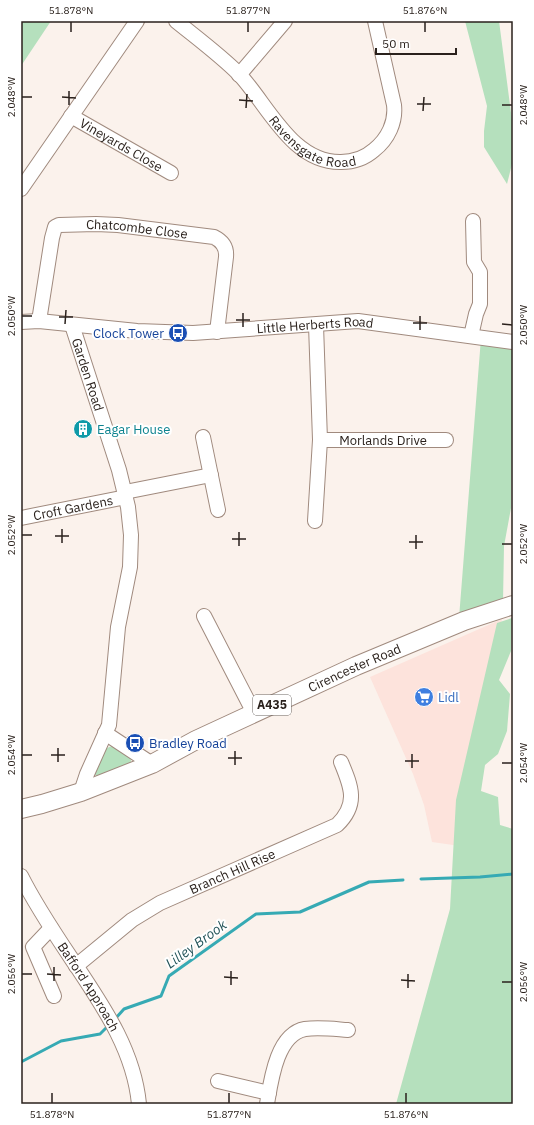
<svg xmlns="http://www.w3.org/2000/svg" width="534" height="1125" viewBox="0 0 534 1125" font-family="'IBM Plex Sans',sans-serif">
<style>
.commercial{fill:#fde3dc}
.green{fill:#b5e0bd}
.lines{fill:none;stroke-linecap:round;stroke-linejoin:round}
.stream{stroke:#36aab4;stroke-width:3}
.minor-casing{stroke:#a08a7e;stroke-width:16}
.major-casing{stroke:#a08a7e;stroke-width:20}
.minor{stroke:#fff;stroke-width:14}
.major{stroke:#fff;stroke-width:18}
.ticks{fill:none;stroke:#2a211c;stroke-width:1.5}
.labels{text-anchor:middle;stroke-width:4;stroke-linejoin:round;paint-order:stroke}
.shield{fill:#fff;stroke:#6a6460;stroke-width:1}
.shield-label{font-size:12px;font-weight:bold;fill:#2a211c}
.street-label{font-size:13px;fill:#2a211c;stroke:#fff}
.transit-label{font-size:13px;fill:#164399;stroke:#fff;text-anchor:end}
.culture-label{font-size:13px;fill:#0d838f;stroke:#fff;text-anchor:start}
.shop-label{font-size:13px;fill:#366cbe;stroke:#fff;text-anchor:start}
.water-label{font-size:14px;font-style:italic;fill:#245459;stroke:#fff}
.neatline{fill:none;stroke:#2a211c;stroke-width:1.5}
.ticks-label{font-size:10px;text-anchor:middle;fill:#2a211c}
</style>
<rect width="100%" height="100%" fill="#fbf2ec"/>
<!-- commercial -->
<path class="commercial" d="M502 619 460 846 432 842 424 805 413 774 370 677Z"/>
<!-- green -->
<path class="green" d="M21 21H51L21 66Z
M465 21H499L513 128V160L507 184 484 147V131L487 106Z
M481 338 513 342 511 508 504 546 503 602 459 618Z
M512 618 511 651 499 680 510 694 507 731 498 754 485 765 481 791 498 797 500 825 513 829V1104H396L450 909 456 800 497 623Z
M113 746 130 756 131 761 130 765 99 777 95 775C94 763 100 748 113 746Z"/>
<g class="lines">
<!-- stream -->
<path class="stream" d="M421 879 480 877 513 874
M115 1019 124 1009 161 996 169 976 256 914 300 912 369 882 403 880
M21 1062 61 1041 100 1034 108 1026"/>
<defs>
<g id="minor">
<path id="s1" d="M176 21C197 38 220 55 239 74 268 105 292 163 341 162 353 162 365 158 374 150 388 139 396 122 394 105L375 21"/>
<path d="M239 75 285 21"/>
<path id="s2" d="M71 116 171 173"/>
<path d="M21 189 137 21"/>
<path id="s3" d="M39 321 52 238 55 227 59 225 96 224 118 225 214 237C222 241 227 247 226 257L217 332"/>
<path id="s4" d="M21 322 39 321 137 331 193 333 358 321 513 342"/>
<path id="s5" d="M72 325 119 470 128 507 131 535 130 567 118 627 109 725 87 774 81 792"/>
<path d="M471 336 476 314 480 304V272L474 262 473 221"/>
<path d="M203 437 218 510"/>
<path id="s6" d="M320 440H446"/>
<path d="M125 492 211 475"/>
<path id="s7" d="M21 518 126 497"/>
<path d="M315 521 320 440 316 325"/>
<path d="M204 616 254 713"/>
<path d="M105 733 152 764"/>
<path id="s8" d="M21 876C37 908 57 937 77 967 105 1009 134 1052 139 1104"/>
<path d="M51 928 33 947 54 996"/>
<path id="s9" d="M76 966 132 920 160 903 337 825C359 804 351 786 341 762"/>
<path d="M218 1081 269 1093"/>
<path d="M267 1104C271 1080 277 1034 305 1029 319 1027 334 1029 348 1030"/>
</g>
<g id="major">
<path id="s10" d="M21 809 42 804 81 792 152 764 196 740 356 666 464 621 513 605"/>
</g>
</defs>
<!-- minor casing -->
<use href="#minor" class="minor-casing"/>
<!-- major casing -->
<use href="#major" class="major-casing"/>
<!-- minor -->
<use href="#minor" class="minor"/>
<!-- major -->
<use href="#major" class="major"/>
</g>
<!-- ticks -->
<path class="ticks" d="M71 32V22M248 32V22M425 32V22M22 97H32M62 97 76 98M239 100 253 101M417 104H431M69 105V91M502 105H512M246 108 247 94M423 111 424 97M22 316H32M59 317H73M236 320H250M413 323H427M65 324 66 310M502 324 512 325M243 327V313M420 330V316M22 535H32M55 536H69M232 539H246M409 542H423M62 543V529M502 544H512M239 546V532M416 549V535M22 755H32M51 755H65M228 758H242M405 761H419M58 762V748M502 763H512M235 765V751M412 768V754M22 974H32M47 974 61 975M224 977 238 978M401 980 415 981M54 981V967M502 982H512M231 985V971M408 988V974M52 1103V1093M229 1103V1093M406 1103V1093"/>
<!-- icons -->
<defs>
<symbol id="bus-disc" viewBox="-11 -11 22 22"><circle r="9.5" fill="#1a4fb4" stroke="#fff"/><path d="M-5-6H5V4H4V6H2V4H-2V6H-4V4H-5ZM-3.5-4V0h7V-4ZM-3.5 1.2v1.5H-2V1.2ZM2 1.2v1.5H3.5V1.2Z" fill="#fff"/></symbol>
<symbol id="building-disc" viewBox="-11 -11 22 22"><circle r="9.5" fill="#0f9aa8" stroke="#fff"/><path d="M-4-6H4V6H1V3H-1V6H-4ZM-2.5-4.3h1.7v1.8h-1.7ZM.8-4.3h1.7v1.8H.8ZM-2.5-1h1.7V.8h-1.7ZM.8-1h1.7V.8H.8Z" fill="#fff"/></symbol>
<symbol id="supermarket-disc" viewBox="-11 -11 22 22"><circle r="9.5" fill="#3f7fe0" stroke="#fff"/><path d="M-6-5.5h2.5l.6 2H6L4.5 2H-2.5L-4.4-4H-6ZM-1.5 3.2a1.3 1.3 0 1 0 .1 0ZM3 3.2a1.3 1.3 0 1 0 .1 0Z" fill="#fff"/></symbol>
</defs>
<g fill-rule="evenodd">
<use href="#bus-disc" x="167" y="322" width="22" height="22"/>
<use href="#building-disc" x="72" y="418" width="22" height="22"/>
<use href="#supermarket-disc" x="413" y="686" width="22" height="22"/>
<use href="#bus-disc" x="124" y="732" width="22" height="22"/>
</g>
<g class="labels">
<!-- shield labels -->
<rect class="shield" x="253" y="695" width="38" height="20" rx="3"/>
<g class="shield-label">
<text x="272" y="709">A435</text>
</g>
<!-- street labels -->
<g class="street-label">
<text dy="5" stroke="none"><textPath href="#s1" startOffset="187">Ravensgate Road</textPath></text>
<text dy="5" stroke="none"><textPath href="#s2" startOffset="58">Vineyards Close</textPath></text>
<text dy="5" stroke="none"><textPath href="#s3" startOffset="178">Chatcombe Close</textPath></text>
<text dy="5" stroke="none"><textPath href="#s4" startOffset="295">Little Herberts Road</textPath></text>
<text dy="5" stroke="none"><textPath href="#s5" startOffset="52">Garden Road</textPath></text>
<text dy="5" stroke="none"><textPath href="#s6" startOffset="63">Morlands Drive</textPath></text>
<text dy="5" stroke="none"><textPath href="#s7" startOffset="53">Croft Gardens</textPath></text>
<text dy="5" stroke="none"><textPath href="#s10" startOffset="363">Cirencester Road</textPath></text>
<text dy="5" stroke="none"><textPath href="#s9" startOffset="184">Branch Hill Rise</textPath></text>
<text dy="5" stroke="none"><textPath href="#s8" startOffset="130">Bafford Approach</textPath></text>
</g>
<!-- transit labels -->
<g class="transit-label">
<text x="164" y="338">Clock Tower</text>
<text x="149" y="748" text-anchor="start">Bradley Road</text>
</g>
<!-- culture labels -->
<g class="culture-label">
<text x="97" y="434">Eagar House</text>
</g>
<!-- shop labels -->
<g class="shop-label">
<text x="438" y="702">Lidl</text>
</g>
<!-- water labels -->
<g class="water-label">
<text transform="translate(196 944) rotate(-36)" y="5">Lilley Brook</text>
</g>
</g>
<!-- border -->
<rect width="534" height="1125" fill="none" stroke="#ffffff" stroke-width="44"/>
<!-- scale -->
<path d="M376 48v6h80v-6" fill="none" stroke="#2a211c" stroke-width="2"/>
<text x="382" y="48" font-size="12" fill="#2a211c" stroke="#ffffff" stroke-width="3" paint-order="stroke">50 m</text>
<rect x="22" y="22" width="490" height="1081" class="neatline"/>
<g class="ticks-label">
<text x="71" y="14">51.878°N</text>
<text x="248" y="14">51.877°N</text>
<text x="425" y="14">51.876°N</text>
<text transform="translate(11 97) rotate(-90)" y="4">2.048°W</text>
<text transform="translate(523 105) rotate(-90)" y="4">2.048°W</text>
<text transform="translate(11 316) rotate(-90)" y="4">2.050°W</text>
<text transform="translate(523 325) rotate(-90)" y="4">2.050°W</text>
<text transform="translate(11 535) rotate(-90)" y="4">2.052°W</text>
<text transform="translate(523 544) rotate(-90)" y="4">2.052°W</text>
<text transform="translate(11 755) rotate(-90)" y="4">2.054°W</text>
<text transform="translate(523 763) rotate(-90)" y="4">2.054°W</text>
<text transform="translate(11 974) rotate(-90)" y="4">2.056°W</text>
<text transform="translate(523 982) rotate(-90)" y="4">2.056°W</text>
<text x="52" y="1118">51.878°N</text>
<text x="229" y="1118">51.877°N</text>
<text x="406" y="1118">51.876°N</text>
</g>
</svg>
